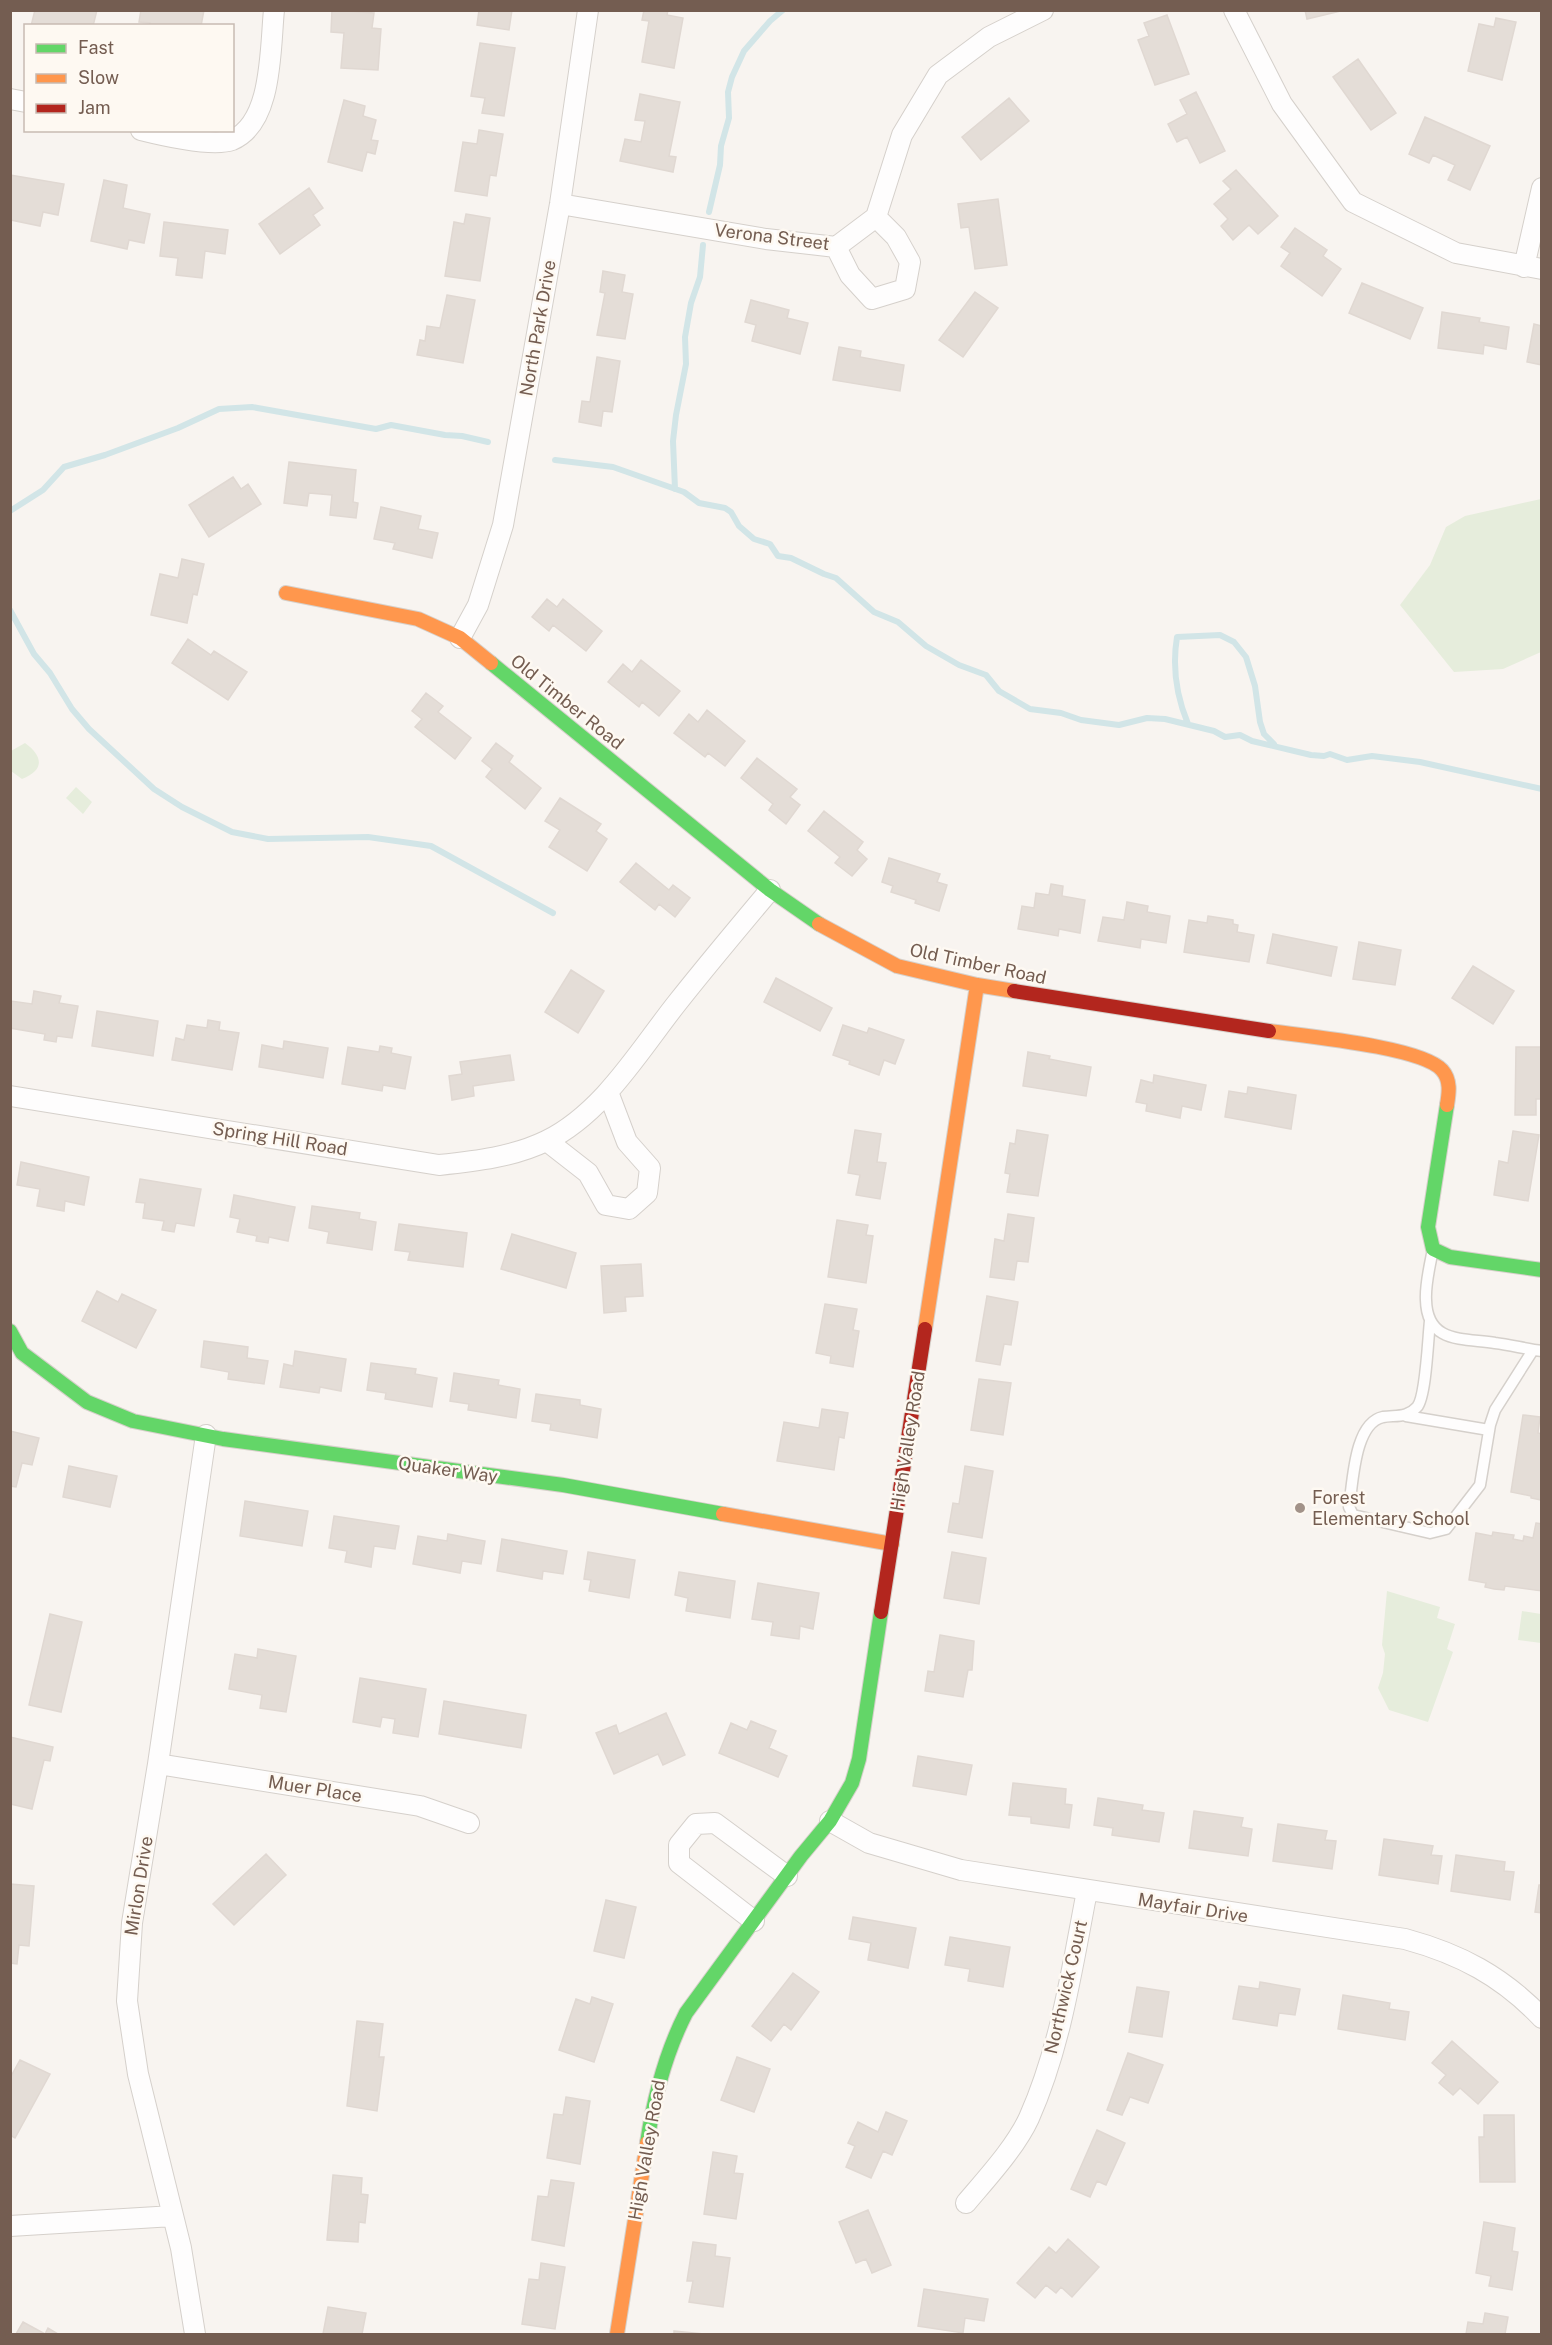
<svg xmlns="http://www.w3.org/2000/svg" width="1552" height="2345" viewBox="0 0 1552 2345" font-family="'Public Sans',sans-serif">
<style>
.green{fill:#e6eddc}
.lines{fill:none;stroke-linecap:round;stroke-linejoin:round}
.stream{stroke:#d2e5e7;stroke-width:6}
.building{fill:#e4ddd7;stroke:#e0d8d2;stroke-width:1.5}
.lane-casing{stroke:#d5d0cb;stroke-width:13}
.street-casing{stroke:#d5d0cb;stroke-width:22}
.fast-casing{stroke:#d6d0ca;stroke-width:16}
.slow-casing{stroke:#d6d0ca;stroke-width:16}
.jam-casing{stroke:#d6d0ca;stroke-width:16}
.lane{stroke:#fefdfd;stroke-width:10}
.street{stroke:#fefdfd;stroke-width:20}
.fast{stroke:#63d668;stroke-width:14}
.slow{stroke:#ff974d;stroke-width:14}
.jam{stroke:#b3261e;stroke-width:14}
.poi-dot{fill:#a29289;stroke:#fef9f2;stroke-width:2}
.labels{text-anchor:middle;stroke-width:5;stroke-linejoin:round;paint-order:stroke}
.street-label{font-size:18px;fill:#745d51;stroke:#fef9f2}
.poi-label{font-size:18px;fill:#745d51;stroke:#fef9f2;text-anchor:start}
</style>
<rect width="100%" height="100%" fill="#f8f4f0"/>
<!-- green -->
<path class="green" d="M1541 499V652L1503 669 1454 672 1400 605 1430 565 1446 527 1465 516Z
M25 743C43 756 45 770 22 779L11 771V751Z
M76 787 92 802 83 814 66 798Z
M1387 1591 1440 1607 1437 1618 1455 1624 1447 1649 1453 1652 1428 1722 1389 1710 1378 1688 1383 1673 1385 1654 1382 1645Z
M1522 1611 1541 1614V1643L1518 1640Z"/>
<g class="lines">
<!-- stream -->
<path class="stream" d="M709 212 720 165 721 146 729 118 728 92 732 77 744 51 770 21 783 10
M555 460 613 467 684 492 699 503 725 508 731 512 739 526 754 539 770 544 778 556 791 558 824 574 836 578 874 612 898 622 926 646 959 665 986 675 999 691 1030 709 1061 713 1081 720 1119 725 1147 718 1165 719 1214 731 1225 737 1240 735 1252 741 1311 755 1324 756 1330 754 1347 760 1372 756 1420 762 1542 789
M675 489 673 441 676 415 686 364 685 337 691 303 700 277 703 245
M10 511 43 490 64 467 105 455 178 428 219 409 252 407 376 429 391 425 445 435 462 436 488 442
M10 610 34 654 50 673 72 709 89 729 154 789 182 807 232 832 268 839 368 837 431 846 553 913
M1188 724C1176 695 1172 667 1177 637L1220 635 1234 642 1246 657 1255 686 1260 722 1264 734 1274 744"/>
</g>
<!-- building -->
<path class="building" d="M35 10H97L93 26H31Z
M141 10H204L201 26H149L150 23 139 22Z
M332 10 374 13 372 28 381 29 378 70 341 68 344 33 331 32Z
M479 10H512L509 30 477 25Z
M644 10H668L667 15 683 18 674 68 642 62 649 21 642 20Z
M1305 10H1341V11L1307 19Z
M1167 15 1189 74 1155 85 1138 40 1149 36 1144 23Z
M1496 18 1516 22 1502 80 1468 71 1479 24 1494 27Z
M480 43 515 48 504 116 482 113 485 98 471 96Z
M1358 59 1396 113 1371 130 1333 77Z
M1196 92 1225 151 1200 163 1187 137 1177 142 1168 124 1187 114 1180 100Z
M640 94 680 102 669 156 676 157 673 172 620 161 625 139 641 142 645 121 635 120Z
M1009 98 1029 121 981 160 962 137Z
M344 100 365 106 363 116 376 120 371 140 378 141 375 154 367 152 362 171 328 162Z
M1425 117 1490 146 1470 190 1448 180 1455 165 1433 155 1429 163 1409 154Z
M479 130 503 134 496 176 490 175 487 196 455 191 463 142 477 144Z
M1236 170 1278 216 1258 234 1249 225 1233 240 1221 226 1228 219 1214 204 1231 189 1223 181Z
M10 175 64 184 58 215 43 212 40 226 10 220Z
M104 180 127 185 123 208 150 214 144 243 129 240 127 249 91 241Z
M309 188 323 208 313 215 320 225 280 254 259 224Z
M998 199 1007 265 975 269 969 227 961 228 958 204Z
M466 214 490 218 480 281 445 276 454 222 464 224Z
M164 222 228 230 225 254 205 251 202 278 176 275 178 258 160 256Z
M1295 228 1327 250 1323 256 1341 269 1322 296 1281 266 1290 253 1281 247Z
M603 271 625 275 622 292 633 294 625 339 597 335 605 293 600 292Z
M1362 283 1423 308 1410 339 1349 313Z
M975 292 998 308 963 357 939 340Z
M447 295 475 300 463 363 417 355 420 340 425 341 427 326 440 328Z
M751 300 789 310 787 318 808 323 800 354 752 341 756 325 745 322Z
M1442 312 1480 318 1479 322 1509 327 1506 349 1484 345 1483 354 1438 348Z
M1534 324 1542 326V365L1527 362Z
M839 347 861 351 860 357 904 365 900 391 833 380Z
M597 357 620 361 612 412 603 411 601 426 579 422 582 401 590 402Z
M289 462 356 470 353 502 358 503 356 518 330 515 332 495 309 493 307 506 284 503Z
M233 477 241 489 248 484 261 504 209 537 189 505Z
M381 507 421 516 418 529 438 533 432 558 393 549 395 543 374 539Z
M182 559 204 564 197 595 193 594 187 623 151 615 160 574 178 578Z
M547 599 557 607 563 599 602 631 586 651 553 625 549 631 532 617Z
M188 639 211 655 214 651 247 672 228 700 172 663Z
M641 660 680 691 659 716 642 702 639 707 608 682 623 664 632 672Z
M426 693 443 706 438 712 471 738 455 759 415 727 422 719 412 711Z
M707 710 745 741 725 766 708 753 705 757 674 733 689 714 698 722Z
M496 743 513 756 509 762 541 788 525 809 486 777 492 769 482 761Z
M757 758 797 789 790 797 800 805 786 824 769 810 773 804 741 778Z
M560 798 601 824 596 831 607 839 587 871 549 847 560 830 545 821Z
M824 811 863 842 857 850 867 859 852 876 835 863 840 857 808 831Z
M889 858 940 874 937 882 947 885 939 911 915 903 916 900 891 892 893 886 882 882Z
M636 863 669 890 673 885 690 898 675 917 659 904 655 910 620 882Z
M1051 884 1063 886 1062 896 1085 900 1080 933 1059 929 1058 936 1018 929 1022 906 1034 908 1036 893 1049 895Z
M1127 902 1148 906 1147 912 1170 916 1166 943 1141 939 1140 948 1098 941 1103 917 1124 920Z
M1208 916 1233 920V924L1238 925 1237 932 1254 935 1249 962 1184 952 1189 920 1207 923Z
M1273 934 1337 947 1331 976 1267 963Z
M1359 942 1401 950 1395 985 1353 979Z
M1473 966 1514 991 1493 1024 1452 998Z
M571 970 604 991 578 1033 545 1012Z
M776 978 832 1008 820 1031 764 1002Z
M34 991 61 996 59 1003 78 1006 72 1038 57 1036 56 1042 44 1040 45 1034 10 1028 11 1001 32 1004Z
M97 1011 158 1021 153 1056 92 1046Z
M208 1020 220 1022 219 1030 239 1033 232 1070 172 1060 176 1038 184 1040 187 1025 207 1028Z
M843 1025 867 1033 869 1028 904 1040 895 1064 884 1060 879 1075 849 1064 850 1061 833 1055Z
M284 1041 328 1048 323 1078 259 1067 262 1045 283 1049Z
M380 1046 392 1048 391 1053 411 1057 405 1089 383 1085 382 1091 342 1084 348 1047 379 1052Z
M1516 1047H1542V1099H1536V1115H1515Z
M1028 1052 1050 1056 1049 1059 1091 1067 1086 1096 1023 1086Z
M510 1055 514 1080 473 1086 474 1096 452 1100 449 1076 462 1074 460 1062Z
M1154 1075 1206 1085 1201 1110 1182 1106 1180 1118 1146 1111 1147 1104 1136 1102 1141 1080 1153 1083Z
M1248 1087 1296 1095 1291 1129 1225 1117 1229 1091 1247 1094Z
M855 1130 881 1134 877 1162 886 1163 880 1199 856 1195 860 1175 848 1173Z
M1017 1130 1048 1135 1038 1196 1007 1192 1010 1174 1005 1173 1010 1143 1015 1144Z
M1513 1131 1539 1135 1528 1201 1494 1195 1499 1161 1508 1163Z
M21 1162 89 1177 84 1205 65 1201 64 1211 37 1206 40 1189 17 1185Z
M140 1179 201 1189 194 1226 176 1223 174 1232 162 1230 164 1221 143 1218 145 1203 136 1202Z
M234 1195 295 1207 288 1241 269 1237 268 1243 256 1241 257 1236 237 1232 240 1219 230 1217Z
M312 1206 360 1213 359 1219 376 1222 372 1250 327 1243 329 1232 309 1228Z
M1008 1214 1034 1218 1028 1262 1017 1261 1014 1280 990 1277 995 1239 1004 1241Z
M837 1220 868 1225 866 1235 873 1236 866 1283 828 1277Z
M399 1224 467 1233 463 1267 408 1260 410 1252 395 1250Z
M512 1234 576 1253 566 1288 501 1269Z
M641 1264 643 1296 625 1297 626 1311 604 1313 601 1266Z
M97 1291 118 1302 122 1294 156 1310 136 1348 82 1321Z
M987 1296 1018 1302 1011 1345 1004 1344 1000 1365 976 1361Z
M825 1304 857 1309 853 1330 859 1331 853 1367 830 1363 831 1356 816 1353Z
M204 1341 248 1347 247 1358 268 1361 264 1384 228 1379 229 1372 201 1367Z
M295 1351 346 1359 341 1391 320 1387 319 1393 280 1387 284 1364 293 1366Z
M371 1363 416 1369 415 1374 437 1378 432 1407 385 1399 386 1393 367 1390Z
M454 1373 499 1380 498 1385 520 1389 516 1418 468 1410 469 1404 450 1401Z
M979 1379 1011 1383 1003 1435 971 1430Z
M536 1394 580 1400V1405L601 1409 597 1438 550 1430 551 1424 532 1421Z
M822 1409 848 1413 844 1438 839 1437 834 1470 777 1461 784 1422 819 1428Z
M1523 1415 1540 1417 1538 1433 1542 1434 1541 1500 1531 1498V1496L1511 1492Z
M10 1431 39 1438 32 1465 22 1463 16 1487 10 1486Z
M69 1466 117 1476 110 1507 63 1497Z
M965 1466 993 1471 982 1538 948 1532 953 1503 959 1504Z
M245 1501 308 1511 302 1546 240 1536Z
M334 1516 399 1526 395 1549 374 1546 371 1567 345 1562 347 1551 329 1548Z
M1536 1523 1542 1524V1591L1505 1586 1504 1590 1494 1589 1485 1587 1486 1583 1469 1580 1476 1533 1492 1536 1493 1532 1514 1535 1513 1539 1523 1541 1524 1536 1533 1538Z
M448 1534 485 1541 481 1564 462 1561 460 1573 413 1564 418 1536 447 1541Z
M502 1539 567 1551 563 1574 543 1571 542 1579 497 1571Z
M588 1552 635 1560 629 1598 589 1591 591 1580 584 1579Z
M952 1552 986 1558 979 1604 944 1598Z
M679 1572 735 1581 730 1618 686 1611 688 1598 675 1595Z
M758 1583 819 1593 813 1629 800 1626 799 1639 771 1635 773 1622 752 1619Z
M50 1614 82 1622 61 1712 29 1705Z
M940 1635 974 1641 972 1670H968L963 1697 925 1691 928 1671 934 1672Z
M258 1649 296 1656 286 1712 260 1708 262 1695 229 1689 235 1654 257 1658Z
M360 1678 426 1689 418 1737 393 1733 395 1719 382 1717 380 1727 353 1722Z
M444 1701 526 1715 521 1748 439 1734Z
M666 1713 685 1755 663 1765 658 1754 614 1774 596 1733 616 1725 619 1734Z
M751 1721 776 1731 769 1748 787 1756 778 1777 719 1753 731 1723 747 1730Z
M10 1737 53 1747 50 1761 44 1760 32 1809 10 1804Z
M918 1756 972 1765 966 1795 913 1786Z
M1013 1783 1066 1789 1065 1804 1072 1805 1069 1828 1031 1823V1817L1009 1815Z
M1098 1798 1143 1805 1142 1810 1164 1813 1159 1842 1112 1835 1113 1828 1094 1825Z
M1194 1811 1243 1818 1241 1827 1252 1829 1248 1856 1189 1848Z
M1278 1824 1327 1831 1325 1840 1336 1841 1332 1869 1273 1861Z
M1384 1839 1433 1846 1431 1855 1442 1856 1438 1884 1379 1875Z
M266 1854 286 1875 234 1925 213 1904Z
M1456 1855 1505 1862 1504 1871 1514 1872 1510 1900 1451 1891Z
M10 1884 34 1886 29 1946 19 1945 17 1964 10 1963Z
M1539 1885H1542V1913L1535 1912Z
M606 1900 636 1907 624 1958 594 1951Z
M853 1917 916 1928 908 1968 868 1960 871 1943 849 1939Z
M950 1937 1010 1947 1003 1987 968 1981 970 1969 945 1965Z
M793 1973 819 1992 791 2030 784 2024 771 2041 752 2026Z
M1260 1982 1300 1989 1295 2015 1279 2013 1277 2026 1233 2019 1239 1986 1259 1989Z
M1137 1987 1169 1992 1162 2037 1129 2032Z
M1343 1995 1390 2003 1389 2009 1409 2012 1405 2040 1338 2029Z
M592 1997 613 2004 594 2062 559 2050 576 1999 590 2004Z
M357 2021 383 2024 379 2057H384L377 2111 347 2106Z
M1452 2041 1498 2082 1478 2104 1460 2088 1453 2095 1439 2083 1446 2075 1432 2063Z
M1128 2053 1163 2065 1148 2103 1130 2097 1122 2115 1107 2110Z
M737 2057 770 2069 754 2112 721 2100Z
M20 2060 50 2074 15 2138 10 2135V2078Z
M566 2097 590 2101 580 2164 547 2158 554 2114 563 2115Z
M886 2112 907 2121 892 2155 883 2151 871 2178 846 2167 855 2146 848 2143 858 2122 878 2132Z
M1484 2115H1514L1515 2182H1480L1479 2137H1484Z
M1097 2130 1125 2143 1106 2185 1097 2181 1090 2197 1071 2189Z
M713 2152 737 2156 734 2173 743 2174 736 2219 704 2214Z
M333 2175 362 2178 361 2194 368 2195 365 2223 359 2222 358 2242 327 2240Z
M551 2180 574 2183 564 2246 532 2240 538 2196 548 2197Z
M868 2210 891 2265 872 2273 866 2259 856 2263 839 2222Z
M1484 2222 1515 2228 1512 2251 1518 2252 1512 2290 1489 2286 1491 2276 1476 2273Z
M1068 2239 1099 2267 1072 2297 1061 2287 1056 2293 1046 2285 1035 2298 1017 2283 1049 2247 1056 2253Z
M693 2242 716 2245 715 2256 730 2258 723 2307 689 2302 693 2281H687Z
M541 2263 565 2267 555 2329 522 2324 529 2279 539 2280Z
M924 2289 988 2299 984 2321 965 2318 963 2333 918 2326Z
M328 2307 366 2313 362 2334H323Z
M1485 2313 1508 2317 1505 2334H1466L1468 2322 1483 2324Z
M23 2322 45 2334 48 2328 58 2334H16Z
M674 2331 704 2334H674Z"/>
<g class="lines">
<defs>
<path id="lane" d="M1433 1249C1430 1265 1425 1284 1426 1300 1427 1344 1464 1338 1495 1343 1511 1345 1526 1349 1542 1351
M1430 1321C1428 1338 1426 1397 1417 1407 1407 1418 1396 1415 1383 1417 1354 1423 1353 1483 1349 1507L1353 1515 1430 1533 1446 1529 1480 1485 1490 1425 1495 1410 1533 1350
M1406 1416 1489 1430"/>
<path id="street" d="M1234 10 1282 104 1353 202 1456 253 1542 269
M10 99 26 102
M141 130C161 135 213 147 232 140 273 123 270 48 274 10
M560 204 766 239 836 247 876 217 902 135 938 75 989 37 1043 10
M836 247 850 275 872 299 905 289 910 262 896 237 876 217
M1524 267 1542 188
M460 638 478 605 503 525 560 204 588 10
M10 1096 439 1165C476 1161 513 1157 546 1141 603 1113 639 1051 677 1003 707 965 739 927 770 890
M547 1141 588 1173 606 1205 629 1209 647 1193 650 1168 627 1142 608 1092
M158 1764 420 1806 469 1823
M830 1821 869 1843 961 1870 1405 1939C1460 1954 1502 1976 1542 2018
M754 1921 679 1863V1845L696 1824 715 1823 787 1876
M966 2203C987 2178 1015 2148 1029 2118 1061 2046 1072 1968 1087 1891
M10 2226 173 2216
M195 2334 181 2248 138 2074 127 2001 132 1923 158 1764 206 1435"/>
<path id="fast" d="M491 663 770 890 819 924
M1447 1105 1428 1227 1433 1249 1450 1257 1542 1270
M10 1331 22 1353 87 1402 133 1421 223 1439 563 1485 723 1514
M647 2143C654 2097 665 2054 686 2013L801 1856 830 1821 852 1783 859 1759 881 1612"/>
<path id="slow" d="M286 593 418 619 460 638 491 663
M819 924 897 966 977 985 1014 991
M1269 1031C1304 1036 1422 1047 1442 1070 1451 1080 1449 1093 1447 1105
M925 1329 977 985
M723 1514 892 1544
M617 2334 647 2143"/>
<path id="jam" d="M1014 991 1269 1031
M881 1612 925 1329"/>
</defs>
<!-- lane casing -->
<use href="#lane" class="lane-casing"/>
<!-- street casing -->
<use href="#street" class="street-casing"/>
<!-- fast casing -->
<use href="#fast" class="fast-casing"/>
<!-- slow casing -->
<use href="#slow" class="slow-casing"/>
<!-- jam casing -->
<use href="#jam" class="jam-casing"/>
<!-- lane -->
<use href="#lane" class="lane"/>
<!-- street -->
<use href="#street" class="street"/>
<!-- fast -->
<use href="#fast" class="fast"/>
<!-- slow -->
<use href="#slow" class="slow"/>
<!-- jam -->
<use href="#jam" class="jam"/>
</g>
<!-- markers -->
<circle class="poi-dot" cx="1300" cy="1508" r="6"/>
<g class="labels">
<!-- street labels -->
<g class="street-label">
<text transform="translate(772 237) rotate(7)" y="6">Verona Street</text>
<text transform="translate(538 328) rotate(-80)" y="6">North Park Drive</text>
<text transform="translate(567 702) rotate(39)" y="6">Old Timber Road</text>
<text transform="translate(978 964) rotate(12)" y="6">Old Timber Road</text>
<text transform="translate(280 1139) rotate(9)" y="6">Spring Hill Road</text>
<text transform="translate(908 1441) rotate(-81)" y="6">High Valley Road</text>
<text transform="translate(448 1470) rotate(8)" y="6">Quaker Way</text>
<text transform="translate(315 1789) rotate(9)" y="6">Muer Place</text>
<text transform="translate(139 1886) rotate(-81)" y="6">Mirlon Drive</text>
<text transform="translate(1193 1908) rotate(9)" y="6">Mayfair Drive</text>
<text transform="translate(1066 1987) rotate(-77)" y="6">Northwick Court</text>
<text transform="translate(647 2150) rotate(-80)" y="6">High Valley Road</text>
</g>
<!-- poi labels -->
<g class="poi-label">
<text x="1312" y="1504">Forest<tspan x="1312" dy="21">Elementary School</tspan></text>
</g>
</g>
<!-- border -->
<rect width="1552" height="2345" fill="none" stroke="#745d51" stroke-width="24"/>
<!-- legend -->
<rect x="24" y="24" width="210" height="108" fill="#fef9f2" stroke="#c7bbb2" stroke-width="1.5"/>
<rect x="36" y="44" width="30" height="9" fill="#63d668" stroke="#c7bbb2" stroke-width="1.5"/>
<text x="78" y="54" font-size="18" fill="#745d51">Fast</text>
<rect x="36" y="74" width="30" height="9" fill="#ff974d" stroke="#c7bbb2" stroke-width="1.5"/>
<text x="78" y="84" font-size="18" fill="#745d51">Slow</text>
<rect x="36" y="104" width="30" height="9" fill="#b3261e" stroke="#c7bbb2" stroke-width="1.5"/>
<text x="78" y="114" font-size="18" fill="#745d51">Jam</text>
</svg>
